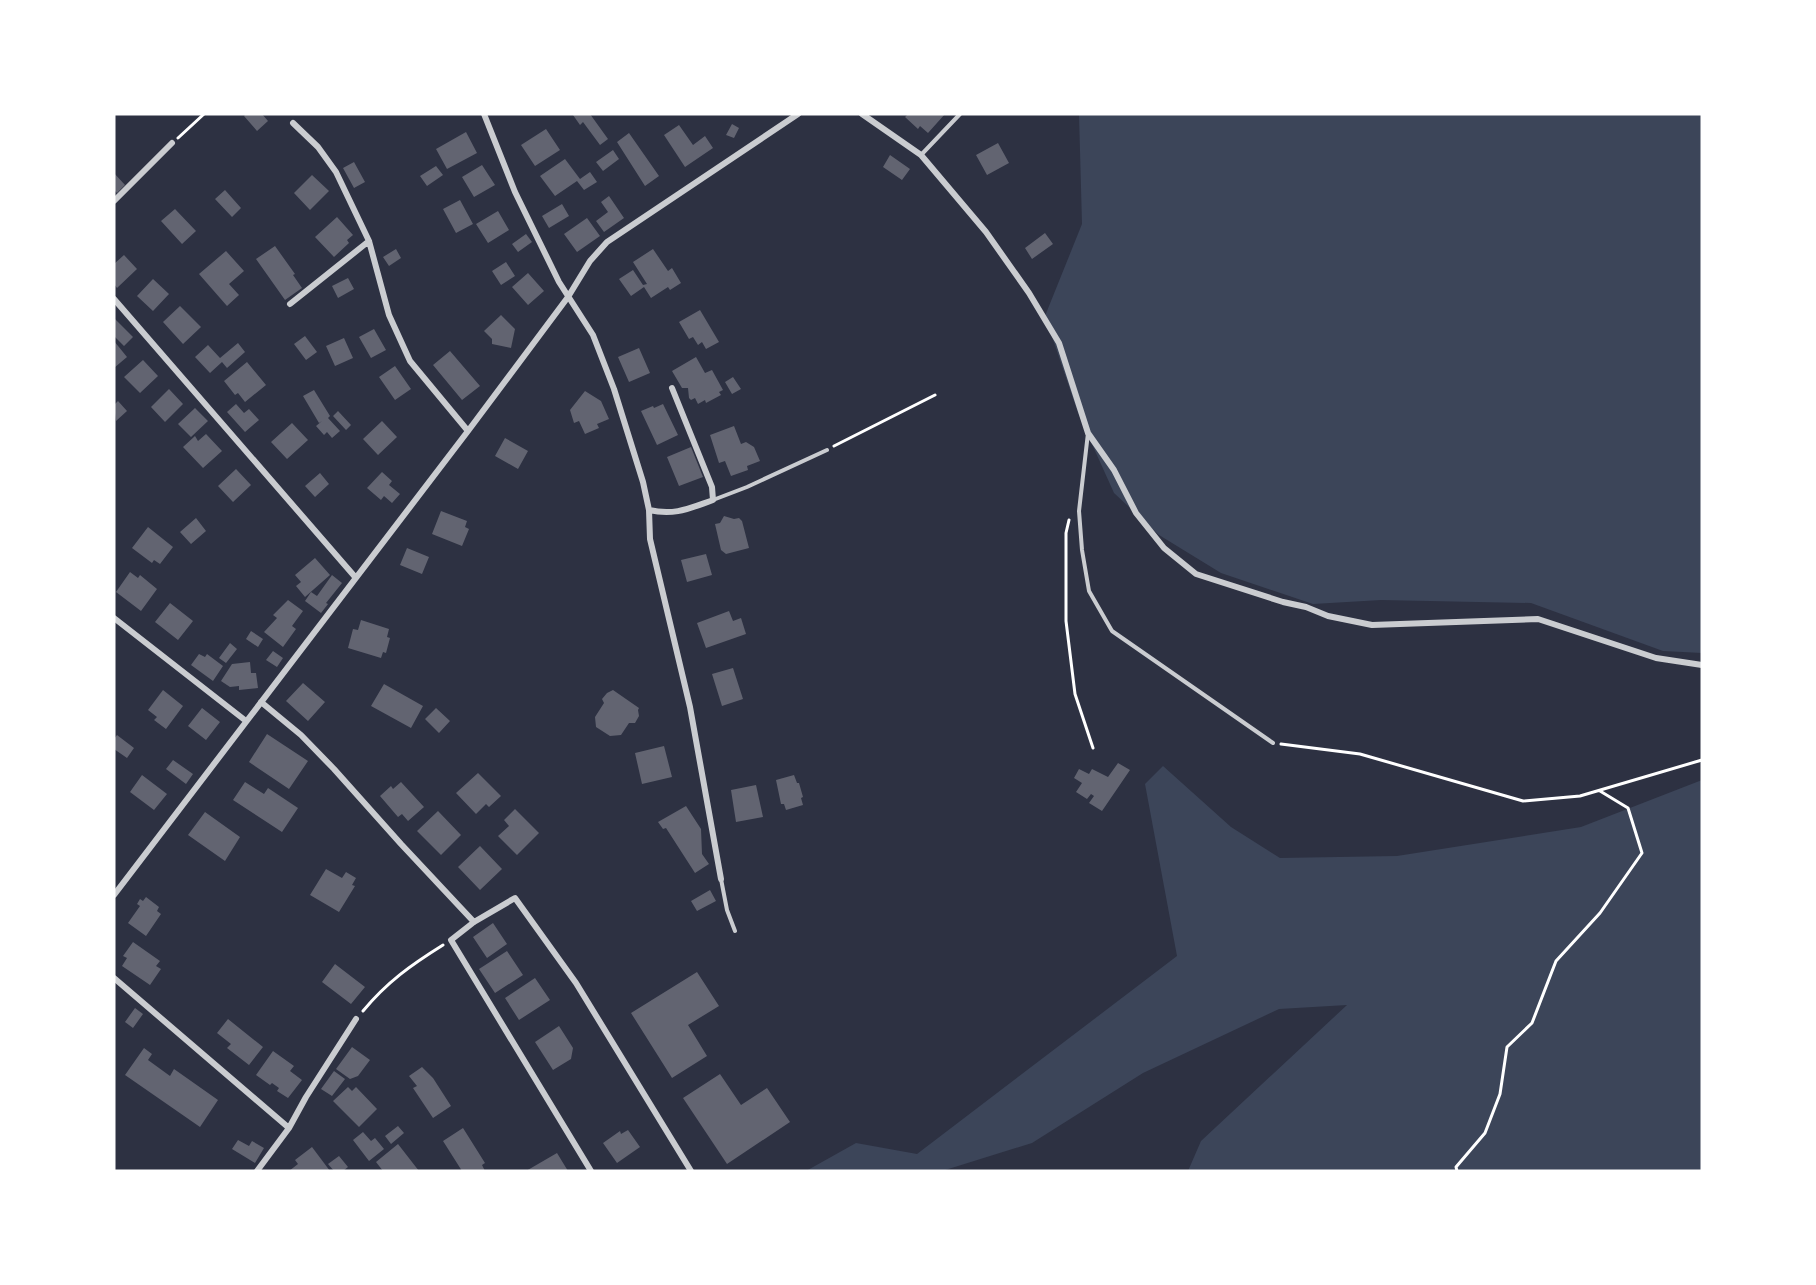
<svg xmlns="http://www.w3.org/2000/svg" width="1816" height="1285" viewBox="0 0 1816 1285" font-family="Barlow,sans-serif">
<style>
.green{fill:#3c4559}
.building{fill:#626471}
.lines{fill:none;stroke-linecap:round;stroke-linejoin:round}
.path{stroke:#fff;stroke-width:3}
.service{stroke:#caccd0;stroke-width:4}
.minor{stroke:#caccd0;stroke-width:6}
</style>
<rect width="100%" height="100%" fill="#2d3142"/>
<!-- green -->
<path class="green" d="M1079 114H1702V653L1663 651 1531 603 1381 600 1313 604 1221 573 1159 535 1114 493 1078 413 1045 316 1082 224Z
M1163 766 1231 827 1280 858 1397 856 1581 827 1702 780V1171H1188L1201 1141 1347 1005 1279 1009 1143 1073 1032 1143 942 1171H806L856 1143 917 1154 1177 956 1145 784Z"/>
<!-- building -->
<path class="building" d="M246 114H262L268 121 257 131 244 116Z
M575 114H590L608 139 600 145 583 122 580 125 573 115Z
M908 114H945L928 133 920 126 918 129 905 117Z
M732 124 739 128 734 138 726 135Z
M679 125 693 145 705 136 713 148 685 167 664 135Z
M546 129 560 150 535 166 521 145Z
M466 132 477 153 447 169 436 149Z
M629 133 659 176 645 186 617 142Z
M998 143 1009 163 987 175 976 155Z
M613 150 619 159 603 171 596 162Z
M890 155 910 169 902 180 883 167Z
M565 159 580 179 590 172 597 182 584 190 577 181 555 196 540 176Z
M354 162 365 182 354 188 343 168Z
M482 165 495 185 474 197 462 177Z
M436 166 443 175 427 186 420 176Z
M114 173 125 185 117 193 114 190Z
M312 175 329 191 310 210 294 193Z
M225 190 241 208 232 217 215 199Z
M609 196 624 218 604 232 596 221 608 212 601 202Z
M460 200 473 224 456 233 443 209Z
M562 204 569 216 549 228 542 216Z
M175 209 196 231 182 244 161 221Z
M498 211 509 230 488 243 476 224Z
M337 217 353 235 347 240 349 243 334 257 315 237Z
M587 218 600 236 577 252 564 234Z
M1045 233 1053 244 1032 259 1025 248Z
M526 234 532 242 518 252 512 244Z
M275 246 295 274 293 275 302 288 285 300 256 259Z
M396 249 401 258 389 266 383 257Z
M653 249 668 271 672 268 681 283 670 290 668 287 651 298 644 287 631 296 619 279 633 270 643 285 647 284 633 262Z
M226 251 244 271 229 284 239 295 227 306 199 274Z
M124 255 137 269 117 288 114 284V264Z
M506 262 515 276 501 285 492 271Z
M528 273 544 291 528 305 512 287Z
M348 278 354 289 338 298 332 286Z
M153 279 169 294 153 311 137 296Z
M180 306 201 327 183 344 163 322Z
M700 310 719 342 706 349 702 342 698 345 693 337 689 339 679 322Z
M501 315 515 329 511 348 492 344V339L484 331Z
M114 318 133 337 124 346 114 336Z
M374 329 386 350 371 358 359 337Z
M305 336 317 352 306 360 294 344Z
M344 338 353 358 335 366 326 346Z
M114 341 127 357 114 368Z
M238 343 245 352 227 368 222 362 210 373 195 357 208 345 220 358Z
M639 348 650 373 629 382 618 357Z
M450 351 480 386 462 400 433 365Z
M696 357 705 373 712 370 723 390 719 392 721 395 706 403 705 400 698 404 695 398 691 400 689 398 688 388H682L672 371Z
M143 360 158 376 140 393 124 377Z
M247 362 266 385 245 402 238 393 235 395 224 381Z
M395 366 411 389 395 400 379 377Z
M733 377 741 389 732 394 725 382Z
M169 389 183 404 165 422 151 407Z
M314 390 330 416 328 418 340 431 332 438 327 432 324 435 316 426 322 421 319 423 303 396Z
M585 391 601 401 609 419 597 424 599 428 585 434 579 421 574 423 570 410Z
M118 401 127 411 116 421 114 405Z
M236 404 244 413 249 409 259 420 245 432 227 412Z
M663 404 678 435 657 445 641 411 653 406 654 408Z
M195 408 208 421 191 437 178 424Z
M338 411 351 425 346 430 333 416Z
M382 421 397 437 378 455 363 439Z
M292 423 308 440 287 459 271 442Z
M734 426 741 444 746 442 754 447 760 461 747 466 748 470 731 476 725 461 719 463 710 435Z
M206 434 222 451 203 468 183 447 195 436 198 441Z
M505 438 528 451 518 469 495 456Z
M691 447 703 477 679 486 667 457Z
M236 469 251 485 233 502 218 486Z
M382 472 392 481 389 485 400 494 392 503 384 496 381 500 367 488Z
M320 473 329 484 315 497 305 486Z
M441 511 467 521 465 527 469 529 462 546 432 534Z
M724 516 734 519 739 518 742 521 749 548 726 554 721 550 715 524 720 523Z
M196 518 206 531 191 544 180 532Z
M148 527 173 547 160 564 154 560 152 563 132 548Z
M407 548 429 557 422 574 400 565Z
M706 554 712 575 687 582 681 560Z
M315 558 330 575 305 597 296 586 301 582 295 575Z
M130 572 138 578 140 575 157 589 141 611 116 592Z
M332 575 342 583 326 603 328 604 321 613 305 601 311 592 317 596Z
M288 600 303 611 292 626 296 629 283 647 264 632 277 618 273 615Z
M170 603 193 621 178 640 155 622Z
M729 611 733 621 741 618 746 634 706 648 697 623Z
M361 620 389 629 387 637 390 638 386 653 383 652 381 658 348 648 353 629 358 630Z
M251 631 263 639 258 647 246 639Z
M230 643 237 649 226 663 219 658Z
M273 651 283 658 277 667 266 660Z
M199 654 205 657 207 654 223 666 213 681 191 665Z
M250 662 251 673H256L258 688 239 690V686L230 687 221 681 232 664Z
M733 668 743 699 722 706 712 674Z
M303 683 325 702 308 721 286 701Z
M384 684 423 706 411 728 371 706Z
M163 690 183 706 166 729 154 720 157 717 148 710Z
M613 690 639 708 638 710 639 716 635 723H629L621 735 610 736 596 727 595 717 604 703 602 699 607 693Z
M202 708 220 722 206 740 188 726Z
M436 708 450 721 439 733 425 719Z
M267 734 308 761 289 789 249 762Z
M117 735 134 748 127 758 114 749V739Z
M664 746 672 777 642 784 635 753Z
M173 760 193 774 186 784 166 769Z
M1118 763 1130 770 1102 811 1089 803 1094 796 1091 794 1087 799 1076 792 1082 783 1074 778 1079 769 1089 774 1092 769 1108 777Z
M478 773 501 796 489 807 486 804 476 814 456 793Z
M142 775 167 794 154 810 130 792Z
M794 775 797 783H799L803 797 801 798 803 805 786 810 784 804H781L776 780Z
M245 782 264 794 268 788 298 808 282 832 233 800Z
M401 782 424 807 408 821 402 814 398 817 380 796 391 786 393 789Z
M756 785 763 817 736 822 731 790Z
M686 806 701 829 702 854 709 864 695 873 666 828 663 829 658 822Z
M515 809 539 833 517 855 498 836 509 826 504 820Z
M438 811 461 835 441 855 417 831Z
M205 812 240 837 225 861 188 835Z
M480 846 502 869 480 890 458 867Z
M326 869 342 878 346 872 356 878 352 885 355 886 339 912 310 895Z
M710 890 716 901 697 911 691 901Z
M146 897 159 907 157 911 161 914 146 936 128 923 140 906 137 904 140 899 143 901Z
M493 923 507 944 487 958 473 937Z
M133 942 160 961 156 966 161 969 150 985 122 966 127 958 123 956Z
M507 951 523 975 495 993 479 969Z
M335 964 365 987 351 1004 322 982Z
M697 972 719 1006 688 1025 707 1056 672 1078 631 1013Z
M535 978 550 1000 519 1020 505 998Z
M135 1008 143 1014 133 1028 125 1022Z
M228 1019 263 1047 249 1065 227 1048 231 1044 217 1033Z
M559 1026 573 1048 571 1059 553 1070 535 1042Z
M352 1047 370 1060 358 1076 350 1079 336 1069Z
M144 1048 152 1054 148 1060 170 1076 174 1069 218 1100 200 1127 125 1075Z
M273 1051 294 1066 290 1071 302 1080 288 1098 277 1091 279 1088 272 1083 270 1085 256 1075Z
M422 1067 433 1078 451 1106 433 1118 413 1088 417 1086 409 1076Z
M334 1071 345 1079 332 1096 321 1089Z
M720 1074 741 1105 767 1088 790 1122 727 1164 683 1098Z
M348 1087 352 1091 356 1087 377 1109 359 1127 333 1101Z
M398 1126 404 1133 391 1144 385 1136Z
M463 1128 485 1163 482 1165 485 1171H462L443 1141Z
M628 1130 640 1147 617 1163 603 1143 620 1131 621 1134Z
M363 1132 371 1141 375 1138 384 1149 369 1161 353 1140Z
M238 1140 249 1146 252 1141 264 1148 255 1163 232 1149Z
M398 1144 419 1171H383L376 1162Z
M312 1147 330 1171H289L298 1164 295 1160Z
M557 1153 568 1171H526Z
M339 1156 348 1167 343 1171H334L328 1164Z"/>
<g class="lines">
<!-- path -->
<path class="path" d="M178 138 204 114
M834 446 935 395
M1069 520 1066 533V621L1075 694 1093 748
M1281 744 1360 754 1523 801 1580 796 1702 760
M363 1011C387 982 411 965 443 945
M1457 1171 1456 1167 1485 1133 1500 1094 1507 1047 1532 1023 1556 961 1600 913 1642 853 1628 808 1600 791"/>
<!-- service -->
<path class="service" d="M921 155 960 114
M1088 433 1079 511 1082 550 1089 591 1112 631 1273 743
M713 500 747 487 827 450
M721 879 727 910 735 931"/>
<!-- minor -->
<path class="minor" d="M484 114 515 192 559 282 593 335 614 389 643 482 649 510 650 539 690 707 721 879
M862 114 921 155 986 232 1029 293 1059 343 1088 433 1114 470 1136 513 1164 548 1196 574 1283 602 1306 607 1328 616 1372 625 1538 619 1656 658 1702 665
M293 123 318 147 336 172 369 241 389 315 410 361 468 431
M114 201 172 143
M114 299 356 578
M290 304 369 241
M649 510C675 516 690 508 713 500L712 487 672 388
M114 618 246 721
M261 702 301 735 334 769 401 844 474 922
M114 895 468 431 568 297 590 261 607 242 798 114
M114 978 289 1128
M257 1171 289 1128 306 1097 356 1019
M591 1171 451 940 474 922 515 898 576 983 691 1171"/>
</g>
<!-- border -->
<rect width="1816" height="1285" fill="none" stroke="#ffffff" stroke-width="231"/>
</svg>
